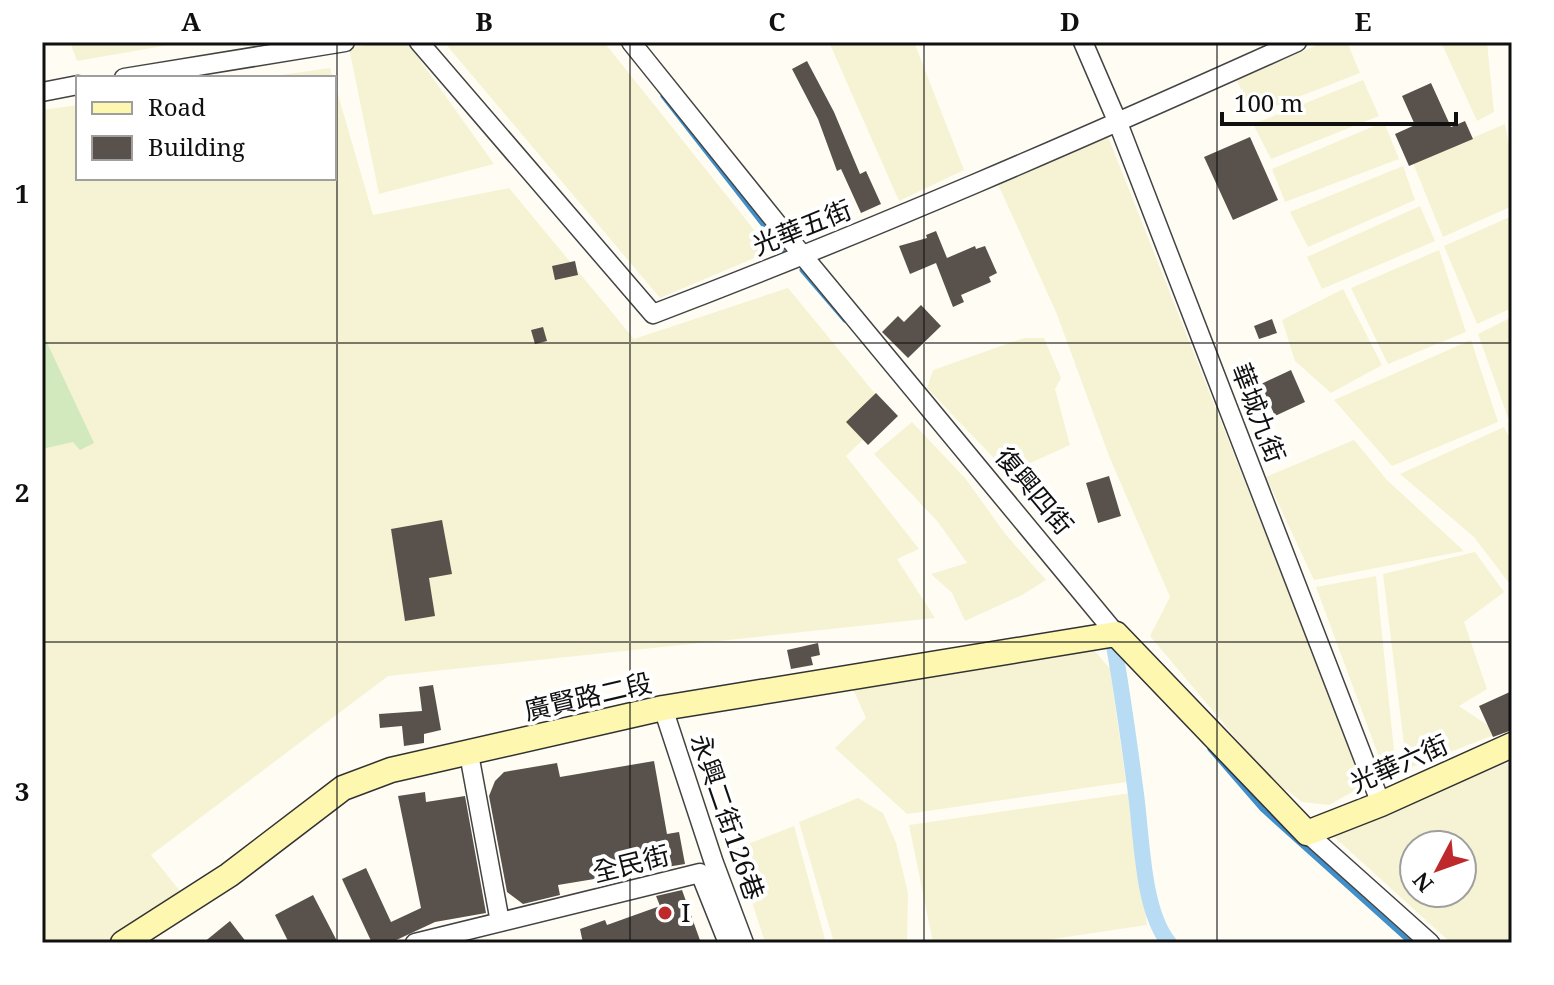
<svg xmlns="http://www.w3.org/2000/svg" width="1554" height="985" viewBox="0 0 1554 985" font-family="'Noto Serif','Noto Sans TC',serif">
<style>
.farmland{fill:#f5f3d3;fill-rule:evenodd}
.green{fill:#d2e9bd}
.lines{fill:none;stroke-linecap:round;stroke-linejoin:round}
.stream{stroke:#418fcb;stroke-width:5}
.canal{stroke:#b9dcf5;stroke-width:16}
.building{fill:#59524c}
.street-casing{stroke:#434343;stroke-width:21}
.secondary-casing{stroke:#323232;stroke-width:27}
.street{stroke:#fff;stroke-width:18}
.secondary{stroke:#fdf7b0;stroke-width:24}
.grid{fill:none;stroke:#101010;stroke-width:2;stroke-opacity:0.55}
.poi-dot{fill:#be2a2c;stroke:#fff;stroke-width:3}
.labels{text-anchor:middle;stroke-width:8;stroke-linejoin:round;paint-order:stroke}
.street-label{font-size:26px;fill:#101010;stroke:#fff}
.poi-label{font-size:26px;fill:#101010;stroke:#fff;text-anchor:start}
.neatline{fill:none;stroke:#101010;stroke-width:3}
.grid-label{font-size:26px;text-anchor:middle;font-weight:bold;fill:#101010}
</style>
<rect width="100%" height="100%" fill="#fffdf3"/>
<!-- farmland -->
<path class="farmland" d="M70 42H186L77 61Z
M385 42H407L494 164 379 194 349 48Z
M444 42H604L771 251 660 298Z
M829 42H914L964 170 899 201Z
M1324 42H1347L1360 73 1252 115 1237 80Z
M1441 42H1487L1494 112 1477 121Z
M330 68 333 78H260Z
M1363 80 1379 116 1271 159 1253 124Z
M334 81 373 215 509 188 634 339 788 288 891 413 846 456 919 549 897 559 935 618 388 676 151 855 184 896 109 943H42V110L78 105V178H334Z
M1384 122 1399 159 1285 202 1272 169Z
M1505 124 1512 164V206L1443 237 1413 163Z
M1107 134 1365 785 1329 805 1302 802 1287 790 1281 792 1150 636 1170 597 1109 456 1056 312 997 182Z
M1403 166 1415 200 1308 247 1290 212Z
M1420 206 1435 241 1322 289 1307 257Z
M1512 216V308L1477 324 1444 246Z
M1439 250 1466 332 1388 364 1351 288Z
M1343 289 1382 365 1331 393 1295 361 1282 320Z
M1512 317V417L1508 418 1478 334Z
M1024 338H1044L1061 378 1055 389 1070 445 1008 473 927 388 933 370Z
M1471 340 1498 422 1392 466 1334 400Z
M912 422 965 478 1006 535 1046 580 1022 595 965 621 952 593 931 574 967 563 938 522 874 454Z
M1504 427 1512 443V587L1474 537 1400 474Z
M1354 440 1387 480 1464 551 1314 580 1266 477Z
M1475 552 1504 592 1464 622 1487 689 1459 706 1499 733 1407 769 1383 574Z
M1376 576 1396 770 1386 776 1316 587Z
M1091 646 1110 669 1126 782 907 814 835 748 866 718 853 689Z
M1512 761V943H1451L1330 833ZM1414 845H1462V893H1414Z
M1131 793 1147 925 1026 943H933L909 825Z
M858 798 883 813 896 843 908 893 907 943H834L799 822Z
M794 826 826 943H765L735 849Z"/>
<!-- green -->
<path class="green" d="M42 332 94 443 80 450 73 442 42 449Z"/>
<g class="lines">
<!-- stream -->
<path class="stream" d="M663 96 783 250
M802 270 845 320
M1210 749 1263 810 1411 943"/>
<!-- canal -->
<path class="canal" d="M1112 635C1122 688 1129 741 1136 794 1142 837 1142 910 1169 943"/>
</g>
<!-- building -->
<path class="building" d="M807 61 834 112 860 174 866 171 881 204 861 213 841 169 837 171 818 119 792 69Z
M1431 83 1451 127 1465 121 1473 139 1409 166 1395 134 1415 125 1402 96Z
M1250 137 1278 200 1233 220 1204 157Z
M936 231 947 258 975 246 976 249 985 246 997 273 989 277 991 282 961 295 964 302 953 307 936 263 910 274 899 246 927 238 926 235Z
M575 261 578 275 555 280 552 266Z
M921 305 941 326 908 358 882 332 898 316 904 322Z
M1272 319 1277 333 1259 339 1254 326Z
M543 327 547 341 535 344 531 330Z
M1291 370 1305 402 1275 416 1261 384Z
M876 393 898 416 868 445 846 422Z
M1109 476 1121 516 1098 523 1086 483Z
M442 520 452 574 429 578 435 616 405 621 391 529Z
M818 643 820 655 811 657 813 665 791 669 787 650Z
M433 685 441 730 424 734V743L404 746 402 726 380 728 379 714 422 711 419 687Z
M1512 691V730L1493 737 1479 706Z
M654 761 667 834 679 832 685 864 558 885 560 895 523 904 507 892 489 796 495 781 504 772 557 763 560 777Z
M425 792 426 802 465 796 486 913 435 922 390 943H372L342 879 366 868 391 922 421 908 398 796Z
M682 890 701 943H583L580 929 605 920 607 925 660 906 656 896Z
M313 895 338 943H289L275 915Z
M230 921 247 943H203Z"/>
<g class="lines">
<defs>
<path id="street" d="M419 42 653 314C871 231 1084 138 1297 42
M631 42 804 257 1116 634
M1083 42 1118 123 1381 804
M124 78 345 42
M42 92 78 85
M663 708 714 863 744 943
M469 754 500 922
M1307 833 1430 943
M415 943 700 873 728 943"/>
<path id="secondary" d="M123 943 229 875 343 788 391 770 663 708 1116 634 1307 833 1381 804 1512 745"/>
</defs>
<!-- street casing -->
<use href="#street" class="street-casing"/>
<!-- secondary casing -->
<use href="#secondary" class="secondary-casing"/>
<!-- street -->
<use href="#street" class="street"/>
<!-- secondary -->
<use href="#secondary" class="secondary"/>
</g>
<!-- grid -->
<path class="grid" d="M337 42V943M630 42V943M924 42V943M1217 42V943M42 343H1512M42 642H1512"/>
<!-- markers -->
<circle class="poi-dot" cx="665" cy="913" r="8"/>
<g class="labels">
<!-- street labels -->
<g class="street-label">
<text transform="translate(802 228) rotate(-22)" y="9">光華五街</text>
<text transform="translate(1258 413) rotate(69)" y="9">華城九街</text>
<text transform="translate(1034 491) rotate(50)" y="9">復興四街</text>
<text transform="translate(588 697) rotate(-13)" y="9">廣賢路二段</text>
<text transform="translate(1399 764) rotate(-24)" y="9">光華六街</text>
<text transform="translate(727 817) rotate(71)" y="9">永興二街126巷</text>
<text transform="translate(631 864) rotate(-14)" y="9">全民街</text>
</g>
<!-- poi labels -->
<g class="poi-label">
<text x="681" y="922">I</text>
</g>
</g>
<!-- border -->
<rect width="1554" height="985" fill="none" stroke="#ffffff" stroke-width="88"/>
<!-- legend -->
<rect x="76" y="76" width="260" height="104" fill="#ffffff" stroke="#9f9f9f" stroke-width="2"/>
<rect x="92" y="102" width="40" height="12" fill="#fdf7b0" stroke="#9f9f9f" stroke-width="2"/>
<text x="148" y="116" font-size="24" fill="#101010">Road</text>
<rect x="92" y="136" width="40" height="24" fill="#59524c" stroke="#9f9f9f" stroke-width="2"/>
<text x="148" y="156" font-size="24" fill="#101010">Building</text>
<!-- north arrow -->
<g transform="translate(1438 869) rotate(229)"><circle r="38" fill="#ffffff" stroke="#9f9f9f" stroke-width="2"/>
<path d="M0-6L14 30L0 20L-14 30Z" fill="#be2a2c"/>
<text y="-12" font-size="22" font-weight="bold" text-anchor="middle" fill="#101010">N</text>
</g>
<!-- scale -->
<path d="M1222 112v12h234v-12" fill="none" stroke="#101010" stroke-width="4"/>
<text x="1234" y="112" font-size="24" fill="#101010" stroke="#ffffff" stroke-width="6" paint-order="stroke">100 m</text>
<rect x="44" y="44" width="1466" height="897" class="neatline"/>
<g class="grid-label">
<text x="191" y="31">A</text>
<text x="484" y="31">B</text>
<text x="777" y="31">C</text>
<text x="1070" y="31">D</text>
<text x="1363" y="31">E</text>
<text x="22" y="203">1</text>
<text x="22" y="502">2</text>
<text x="22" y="801">3</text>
</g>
</svg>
